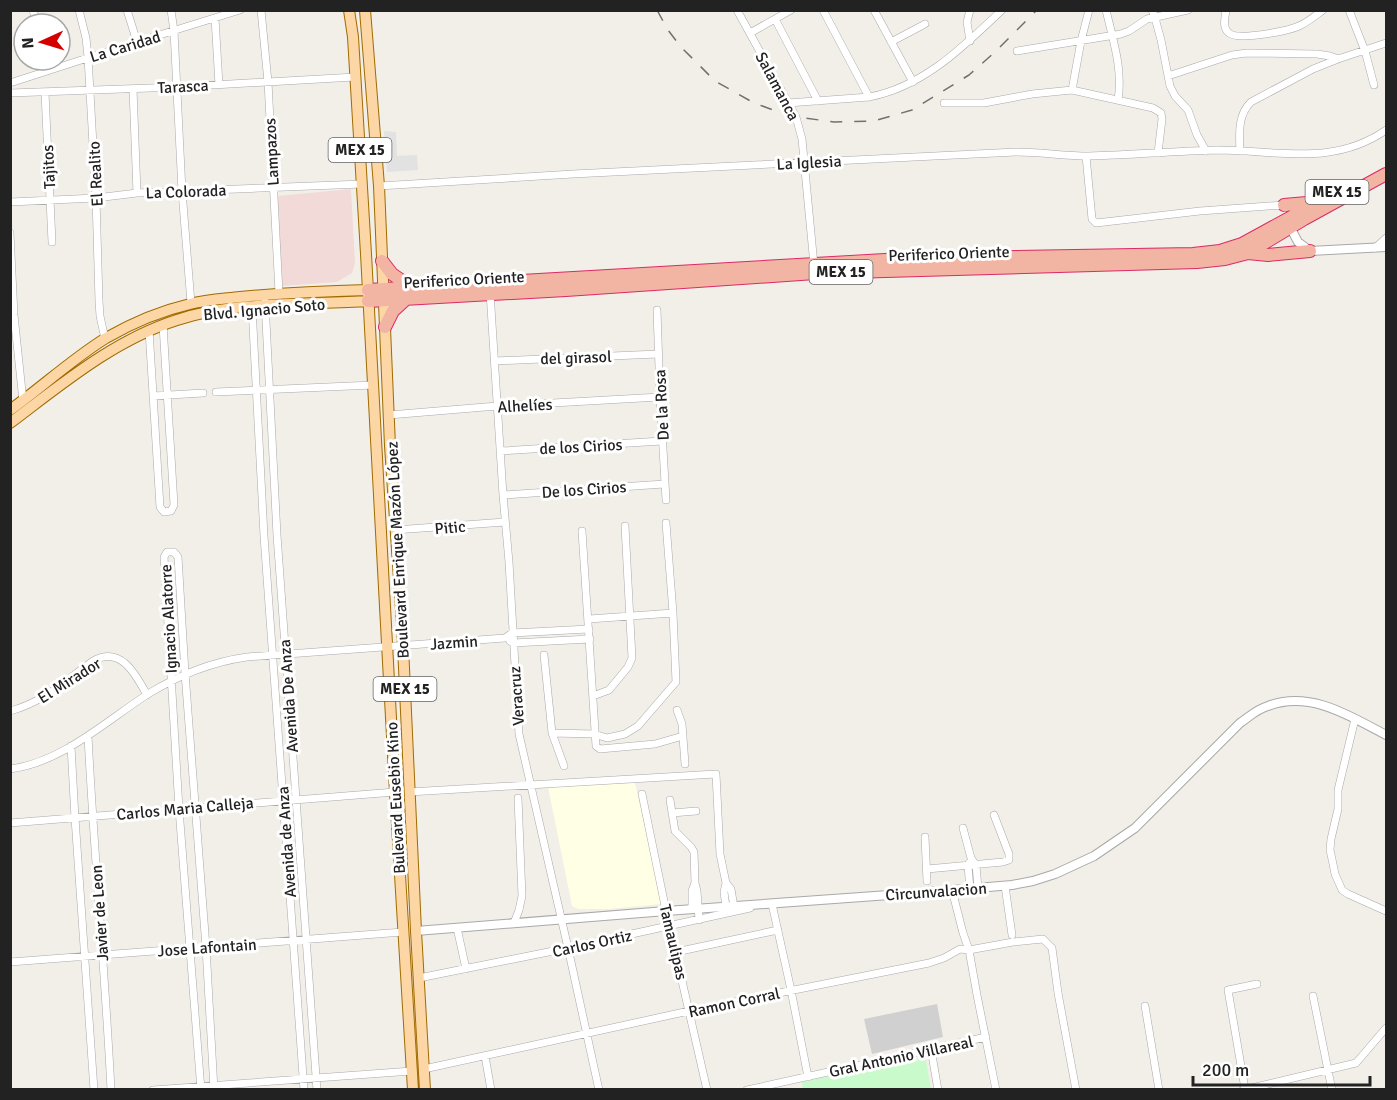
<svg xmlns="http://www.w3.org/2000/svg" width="1397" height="1100" viewBox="0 0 1397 1100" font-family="Signika,sans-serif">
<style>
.commercial{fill:#f2dad9}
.education{fill:#ffffe5}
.religious{fill:#d0d0d0}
.park{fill:#c8facc}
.parking{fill:#e2e2e2}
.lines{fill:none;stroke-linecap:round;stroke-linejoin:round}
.minor-casing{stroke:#a9a9a9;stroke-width:8}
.tertiary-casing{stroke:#a9a9a9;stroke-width:10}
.primary-casing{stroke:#a06b00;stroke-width:12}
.trunk-casing{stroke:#dc2a67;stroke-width:14}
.minor{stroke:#fff;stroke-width:7}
.tertiary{stroke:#fff;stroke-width:8}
.primary{stroke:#fcd6a4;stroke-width:10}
.trunk{stroke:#f2b4a3;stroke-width:12}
.rail{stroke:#707070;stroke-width:1.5;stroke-dasharray:12 12;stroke-linecap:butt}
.labels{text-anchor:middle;stroke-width:6;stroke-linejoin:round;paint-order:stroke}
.shield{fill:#fff;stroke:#646464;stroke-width:1.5}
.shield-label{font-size:15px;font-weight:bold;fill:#222}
.street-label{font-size:16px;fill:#222;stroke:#fff}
</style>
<rect width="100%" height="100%" fill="#f2efe9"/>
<!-- commercial -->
<path class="commercial" d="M351 189 355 263 352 273 337 282 282 286 277 196Z"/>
<!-- education -->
<path class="education" d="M635 783 657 881 661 904 609 909H578L572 906 548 787Z"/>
<!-- religious -->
<path class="religious" d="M937 1004 943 1037 872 1054 864 1019Z"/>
<!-- park -->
<path class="park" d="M925 1055 931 1089H803L802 1082 888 1064 893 1067 918 1061 919 1057Z"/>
<!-- parking -->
<path class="parking" d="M384 131 396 132 397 156 417 155 418 170 387 172Z"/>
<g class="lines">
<defs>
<path id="minor" d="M33 10 37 24
M79 10 86 38 88 57 96 198 99 301 100 316 105 339
M127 10 137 42
M171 10 174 31 182 191 191 303
M261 10 268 82 279 293
M737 10 796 117 802 139 814 265
M823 10 869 97
M874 10 913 82
M1106 10C1113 40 1123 69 1118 100
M1152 10 1155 18 1161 40 1170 86 1175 96 1188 110 1197 135 1206 151
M1226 10C1225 18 1222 28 1229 33 1237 41 1288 31 1299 26 1308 22 1315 16 1323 10
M1349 10 1365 51 1374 85
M215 18 219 85
M775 19 818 101
M750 33 791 10
M970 41 967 22 970 10
M891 42 925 24
M1017 51 1121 34 1129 31 1147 19 1188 10
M1168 76 1232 55 1247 53 1317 54 1330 56 1338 59
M10 83 137 42 240 10
M133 89 137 193
M1072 90 1081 41 1089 10
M10 93 178 87 355 77
M45 93 52 242
M788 103 869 97C923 87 963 47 1002 10
M944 103H984L1032 94 1072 90 1153 108 1161 113 1162 119 1158 153
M1240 151C1239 134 1238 114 1251 102L1313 69 1338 59 1386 43
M1086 156 1092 219 1096 223 1200 211 1284 205 1285 208
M379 186 573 174 1016 152C1040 152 1064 156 1089 156 1132 155 1174 151 1217 150 1277 150 1333 167 1386 130
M10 202 96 198 137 193 362 184
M10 233 14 315 23 401
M1375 248 1386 238
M490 292 503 495 509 562 519 734 568 948 599 1090
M265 302 277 535 317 1090
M252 307 264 536 304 1090
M657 310 660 397 666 500
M149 330 160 507 164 512 171 511 174 505 163 325
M495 361 658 354
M216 392 373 385
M153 396 203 393
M389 415 497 406 660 397
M500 451 662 441
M503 495 664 484
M395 530 505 522
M582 531 596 746 600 749 655 744 683 736
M589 619 673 613
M510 641 513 643 590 639
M544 655 552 733 564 766
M593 696 609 690 628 667 632 658 625 526
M677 710 682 724 685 764
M10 711C44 702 66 680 93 661 121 645 136 675 147 695
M1355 719 1338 790V809L1331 839 1330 850 1333 864 1335 874 1342 890 1348 894 1386 911
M552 733 594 734 607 738 625 734 638 726 676 682 673 613 666 523
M88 736C94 854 105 971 111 1090
M71 746 75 818 94 1090
M10 769C61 763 106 721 148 694 179 675 211 662 247 657L505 638 512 633 589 629
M409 792 716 774 720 854 726 883 724 892 726 907
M642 794 666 911 707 1090
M670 800 675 831 691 847 694 852 695 883 697 891 699 920
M672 813 696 811
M10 823 395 792
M963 828 971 858 976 865 978 888
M925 837 927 881
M969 863 968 866 970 889
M927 869 1003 862 1009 860V854L994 815
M726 883 731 889 734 907
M1005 886 1012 935
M952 890 963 933 969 950 977 995 996 1090
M772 904 791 990 808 1077
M692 909V891L695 883
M514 923 519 910 522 896 518 798
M457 928 466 969
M676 952 778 930
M10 962 403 932
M419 978 568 948 750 908
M1313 996 1332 1090
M1145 1006 1159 1090
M931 1049 938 1090
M485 1056 491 1090
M424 1069 689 1011 929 963 944 958 960 949 969 950 1013 942 1043 939 1052 948 1058 993 1076 1090
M1245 1089 1228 990 1257 984
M153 1090 412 1071
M201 1090 179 809 164 557 167 552H174L178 557 185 673 206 947 214 1090
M747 1090 986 1037
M1243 1090 1356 1063 1386 1028"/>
<path id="tertiary" d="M1289 225 1298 242 1310 251 1386 247
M416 931 666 911 917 893 1012 885 1033 881 1055 874 1094 856 1135 828 1240 723C1249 717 1257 709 1268 706 1310 690 1350 716 1386 735"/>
<path id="primary" d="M349 10 353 37 366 254 395 792 413 1090
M365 10 379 186 390 446 402 624 416 931 425 1090
M10 410C42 387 72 359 106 338 132 323 160 311 190 304 206 300 223 299 240 297 282 293 325 291 368 290
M10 423C62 384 114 340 177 320 234 301 308 305 368 301"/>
<path id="trunk" d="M1284 205 1318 202
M1248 253 1268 255 1310 251
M382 261 392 274 411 287
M368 290 902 259 1193 254 1220 251 1242 244 1306 209
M368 301 566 290 815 273 1197 262 1225 259 1248 253 1304 219 1386 174
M385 327 393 311 407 298"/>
</defs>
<!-- minor casing -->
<use href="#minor" class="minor-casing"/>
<!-- tertiary casing -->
<use href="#tertiary" class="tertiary-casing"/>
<!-- primary casing -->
<use href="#primary" class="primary-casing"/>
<!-- trunk casing -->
<use href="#trunk" class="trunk-casing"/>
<!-- minor -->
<use href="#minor" class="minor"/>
<!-- tertiary -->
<use href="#tertiary" class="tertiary"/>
<!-- primary -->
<use href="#primary" class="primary"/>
<!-- trunk -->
<use href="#trunk" class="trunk"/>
<!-- rail -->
<path class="rail" d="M657 10 668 30 681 47 715 81 754 103 790 116 834 122 874 121 912 110 969 75 995 52 1037 10"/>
</g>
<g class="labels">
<!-- shield labels -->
<g class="shield">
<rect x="328.5" y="138" width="63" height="24" rx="4.5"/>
<rect x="1305.5" y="180" width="63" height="24" rx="4.5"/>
<rect x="809.5" y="260" width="63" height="24" rx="4.5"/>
<rect x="373.5" y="677" width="63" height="24" rx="4.5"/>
</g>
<g class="shield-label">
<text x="360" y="155">MEX 15</text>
<text x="1337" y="197">MEX 15</text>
<text x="841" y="277">MEX 15</text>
<text x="405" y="694">MEX 15</text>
</g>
<!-- street labels -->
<g class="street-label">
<text transform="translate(125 46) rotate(-17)" y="6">La Caridad</text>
<text transform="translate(183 86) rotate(-3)" y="6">Tarasca</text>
<text transform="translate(778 86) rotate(62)" y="6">Salamanca</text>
<text transform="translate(271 152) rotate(-93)" y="6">Lampazos</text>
<text transform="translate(809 162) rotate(-3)" y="6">La Iglesia</text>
<text transform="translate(48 167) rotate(-93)" y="6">Tajitos</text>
<text transform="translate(95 174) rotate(-93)" y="6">El Realito</text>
<text transform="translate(186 191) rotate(-2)" y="6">La Colorada</text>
<text transform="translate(949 253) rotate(-2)" y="6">Periferico Oriente</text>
<text transform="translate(464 279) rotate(-3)" y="6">Periferico Oriente</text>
<text transform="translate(264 309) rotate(-5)" y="6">Blvd. Ignacio Soto</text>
<text transform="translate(576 357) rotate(-2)" y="6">del girasol</text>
<text transform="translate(525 405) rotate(-3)" y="6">Alhelíes</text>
<text transform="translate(661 405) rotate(-93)" y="6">De la Rosa</text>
<text transform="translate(581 446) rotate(-3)" y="6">de los Cirios</text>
<text transform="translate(584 489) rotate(-4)" y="6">De los Cirios</text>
<text transform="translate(450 527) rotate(-5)" y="6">Pitic</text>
<text transform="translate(397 550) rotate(-93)" y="6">Boulevard Enrique Mazón López</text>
<text transform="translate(168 619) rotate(-93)" y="6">Ignacio Alatorre</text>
<text transform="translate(454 642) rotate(-4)" y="6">Jazmin</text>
<text transform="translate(69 680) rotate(-32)" y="6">El Mirador</text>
<text transform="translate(288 696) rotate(-94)" y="6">Avenida De Anza</text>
<text transform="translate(516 696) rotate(-94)" y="6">Veracruz</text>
<text transform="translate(395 798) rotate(-93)" y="6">Bulevard Eusebio Kino</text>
<text transform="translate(185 808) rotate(-5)" y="6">Carlos Maria Calleja</text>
<text transform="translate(286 842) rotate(-94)" y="6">Avenida de Anza</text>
<text transform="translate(936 891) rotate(-4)" y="6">Circunvalacion</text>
<text transform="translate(99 913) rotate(-94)" y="6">Javier de Leon</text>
<text transform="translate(674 942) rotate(77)" y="6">Tamaulipas</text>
<text transform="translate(592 943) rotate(-12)" y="6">Carlos Ortiz</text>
<text transform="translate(207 947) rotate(-4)" y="6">Jose Lafontain</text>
<text transform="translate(734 1002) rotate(-12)" y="6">Ramon Corral</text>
<text transform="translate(901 1056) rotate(-12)" y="6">Gral Antonio Villareal</text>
</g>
</g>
<!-- border -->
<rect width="1397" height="1100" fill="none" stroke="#222222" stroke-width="24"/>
<!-- north arrow -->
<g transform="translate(42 42) rotate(266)"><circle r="28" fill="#ffffff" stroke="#a7a7a7" stroke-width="1.5"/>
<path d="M0-4.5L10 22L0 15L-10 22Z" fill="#d40000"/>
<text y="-9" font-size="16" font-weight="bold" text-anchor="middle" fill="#222222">N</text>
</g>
<!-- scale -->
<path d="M1193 1076v9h177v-9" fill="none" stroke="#222222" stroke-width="3"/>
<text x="1202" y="1076" font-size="18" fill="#222222" stroke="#ffffff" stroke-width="4.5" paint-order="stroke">200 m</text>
</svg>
